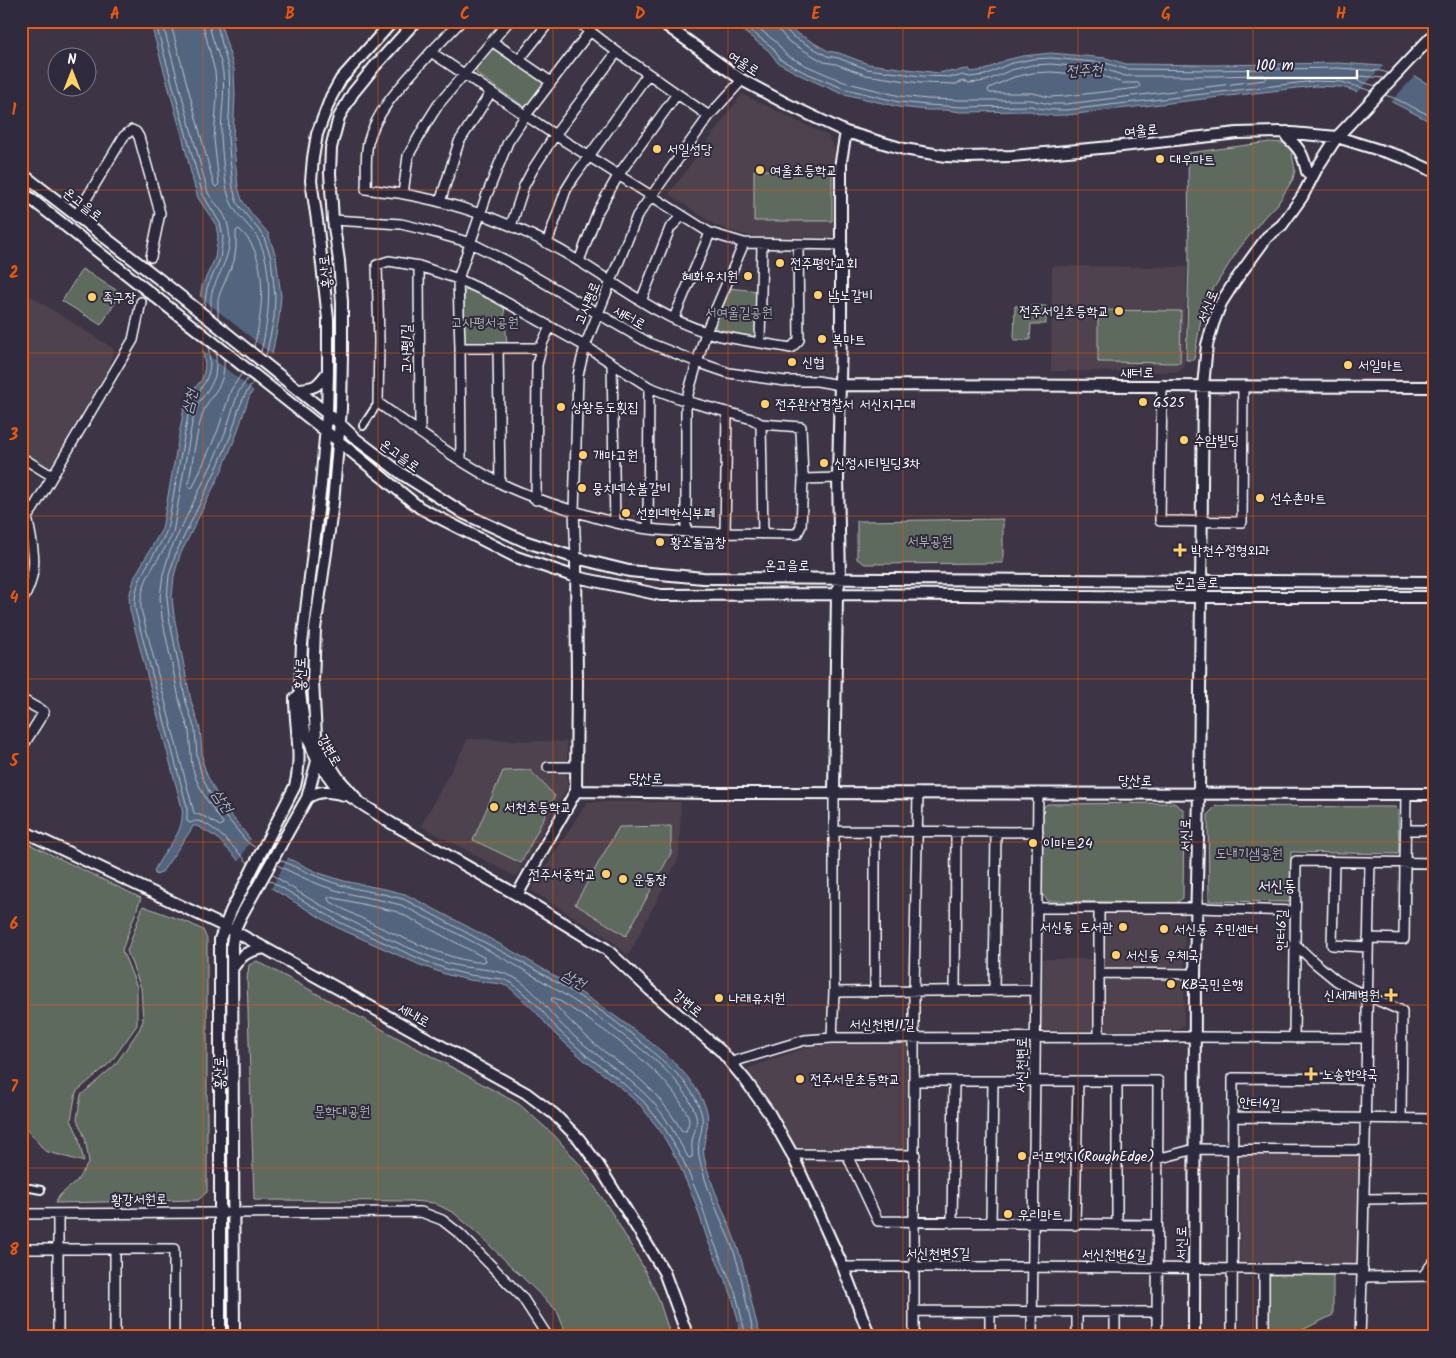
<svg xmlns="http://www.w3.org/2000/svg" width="1456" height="1358" viewBox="0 0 1456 1358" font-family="Kalam,'Poor Story',sans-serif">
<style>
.built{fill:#4e424e}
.green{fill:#5f6a5e;stroke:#afb4ae}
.water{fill:#53657e;stroke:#98a3b2}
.pier{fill:#3d3545}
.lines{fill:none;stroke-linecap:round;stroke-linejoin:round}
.shore{stroke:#bac1cb;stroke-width:1}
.minor-tunnel{stroke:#504958;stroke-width:9;stroke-dasharray:9 4.5;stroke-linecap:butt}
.pedestrian-casing{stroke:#fff;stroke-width:10}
.minor-casing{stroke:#fff;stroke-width:12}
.tertiary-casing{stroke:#fff;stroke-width:14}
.pedestrian{stroke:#2f2a3d;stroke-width:6}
.minor{stroke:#2f2a3d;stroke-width:9}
.tertiary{stroke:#2f2a3d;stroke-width:10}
.grid{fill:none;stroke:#e8590c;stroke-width:1;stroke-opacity:0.55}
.poi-dot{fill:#ffd166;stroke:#2f2a3d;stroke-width:2}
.labels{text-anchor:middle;stroke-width:4;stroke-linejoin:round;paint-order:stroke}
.street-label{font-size:14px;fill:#fff;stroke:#2f2a3d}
.poi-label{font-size:14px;fill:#fff;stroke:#2f2a3d;text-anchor:start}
.park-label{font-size:14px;fill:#afb4ae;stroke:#2f2a3d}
.water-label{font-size:15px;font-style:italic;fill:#b2bac5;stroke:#2f2a3d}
.quarter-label{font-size:16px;fill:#fff;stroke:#2f2a3d}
.neatline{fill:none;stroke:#e8590c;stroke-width:2}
.grid-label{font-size:16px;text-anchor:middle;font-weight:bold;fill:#e8590c}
</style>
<rect width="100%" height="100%" fill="#3d3545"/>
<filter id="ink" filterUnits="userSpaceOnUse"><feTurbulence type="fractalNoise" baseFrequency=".02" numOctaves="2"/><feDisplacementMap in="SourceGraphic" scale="10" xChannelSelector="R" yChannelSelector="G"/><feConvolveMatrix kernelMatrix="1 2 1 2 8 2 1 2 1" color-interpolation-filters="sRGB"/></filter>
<g filter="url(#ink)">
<!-- built -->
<path class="built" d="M742 94 828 136 834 147V235L831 238 756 237 734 232 715 225 669 194Z
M1052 266 1187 267 1184 367 1178 372 1051 371Z
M24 292 114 349 110 365 97 389 83 411 52 466 47 467 21 450V296Z
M468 739 567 742V788L516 877 421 826Z
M587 802H681L679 857 628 956 611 940 531 890Z
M1185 910 1184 1025 1175 1031 1103 1030 1104 912Z
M1040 959H1096V1030H1040Z
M834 1043H908L907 1150 794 1147 749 1077 748 1068 806 1048Z
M1358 1153V1264L1240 1262V1154Z"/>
<!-- green -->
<path class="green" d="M493 48 547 82 526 108 476 73 477 65Z
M1270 142 1283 143 1291 148 1295 170 1293 179 1277 205 1265 216 1238 250 1210 294 1201 319 1194 360H1186L1189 263 1188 153Z
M754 170H832V221H754Z
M82 269 121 293 101 325 62 301Z
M469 286 504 305 507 345 464 343V292Z
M726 288 760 291 756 339 718 331 713 322Z
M1015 306H1046V324H1031L1030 340H1014Z
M1098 310 1181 311 1180 363 1098 362Z
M1003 519V563L865 564 857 559V521Z
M530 770 555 796 521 863 473 840 503 771Z
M1174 803 1184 810 1183 898 1176 903 1048 901 1041 893 1042 809 1047 804Z
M1216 806 1395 807 1398 810 1399 848 1398 854 1291 852 1290 900 1288 902 1209 901 1208 814Z
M671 826V853L626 936 575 904 619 827Z
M21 840 141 898 122 950 137 987V1025L111 1062 76 1092 71 1120 78 1135 84 1162 45 1151 21 1122Z
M143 906 189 923 203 930 207 939V1192L198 1200 55 1203 60 1195 76 1182 89 1162 85 1138 77 1119 81 1095 115 1065 139 1030 143 1021 141 988 127 951Z
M257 961 519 1104 555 1136 581 1166 614 1216 642 1265 658 1297 671 1337H566L564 1328 557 1311 478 1234 454 1213 434 1203 412 1201 254 1200 247 979 249 965Z
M1269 1273 1333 1274V1315L1288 1337H1268V1274Z"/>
<!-- water -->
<path class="water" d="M150 21H220L234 69 235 95 233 138 238 187 242 200 251 213 268 233 276 257 281 296 279 318 272 355 266 370 249 397 236 436 222 470 180 555 174 576 172 597 174 616 191 701 200 729 203 763 207 775 216 793 223 805 250 839 262 846 319 873 344 881 389 890 405 894C481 933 557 973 626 1024 656 1046 692 1072 706 1108 712 1125 701 1140 704 1157 711 1188 728 1218 738 1249 748 1278 751 1308 761 1337H742L732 1296 708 1241 695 1202 678 1162 661 1132 641 1106 614 1082 584 1060 555 1034 534 1010 509 987 501 984 469 980 448 975 420 965 336 927 273 889 248 870 216 837 197 826H193L191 830 162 872 157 875 155 874 154 871C164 848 185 836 182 808L130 610 129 597 135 576 162 529 184 408 192 392 202 379 204 372 205 365 201 338 200 298 202 286 215 258 218 237 216 225 198 198 193 181 183 139Z
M730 21H785L795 32 828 51 839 53 868 64 939 73 947 71 956 72 960 70 969 69 970 72 985 70 1006 60 1023 56 1051 53 1106 58 1126 64 1211 65 1339 63 1382 66 1416 77 1435 88V124L1392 102 1341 87 1315 86 1280 90 1067 115C1055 115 1042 117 1031 111L961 112 946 110H927L899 107 840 93 802 76 778 63 769 51Z"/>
<!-- pier -->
<path class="pier" d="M1385 64 1416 75 1389 104 1356 94Z
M198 295 274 356 268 371 255 392 201 349 197 317Z
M252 837 263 844 289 856 270 890 246 872 238 863Z"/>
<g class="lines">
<!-- shore -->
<path class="shore" d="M155 21 203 195 220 223 223 237 220 259 207 288 204 307
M162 21 208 193C214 203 224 211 227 222 235 249 222 266 213 289 210 296 211 305 211 312
M170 21 214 185 216 187 219 184 214 139 217 95 215 72 202 21
M209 21C210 39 221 55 223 73 225 94 221 115 221 137 222 152 224 175 227 190 232 214 245 219 257 237 275 267 269 320 261 352
M216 21 229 70 230 95 228 138 233 188 237 203 247 216 263 235 271 258 275 296 274 318 266 356
M738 21 772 47 781 60 804 72 842 88 899 102 927 105 962 107 1031 106C1044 110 1053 110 1067 110L1315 81 1342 82 1372 91
M749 21 776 42 786 55 807 66 844 82 900 96 927 99 962 100H1031L1049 104H1066L1265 80 1267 78 1264 75 1211 76H1125L1104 69 1051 64 1032 65 1011 70 986 81 970 83 963 81 956 84 920 83 866 75 836 64 824 62 788 41 778 29 776 21
M782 21 783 26 792 36 827 56 838 58 867 69 921 76 956 77 962 75 970 77 985 75 1009 64 1032 59 1051 58 1105 63 1126 69 1211 70 1339 68 1381 71 1388 73
M1051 72 1102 76 1123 83H1138L1140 86 1138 88 1066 96 1049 97 1033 93H990L988 91 989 88 1014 77 1033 73Z
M1376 86 1358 81 1357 77 1360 76 1384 78
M1385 95 1394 98 1435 118
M218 318V300L220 293 234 261 236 248V231L239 229C270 255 263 312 254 347
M208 346C215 381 201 382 189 410L167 530C155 559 133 575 135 609L187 807V821L190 823C192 822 195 821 197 821 212 822 238 852 248 863
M216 352V365L215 376 211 385 198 404 192 423 173 533C161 559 139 578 141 609L194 813 205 817 220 826 222 825 223 823 206 799 196 779 192 766 189 731 180 703 162 618 160 597 163 574 170 551 211 466 225 433 238 393 248 378
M224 359C226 390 209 392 202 416 195 438 193 462 188 485L190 488 193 487 218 430 231 390 242 373
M253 382 245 395 239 408 231 435 217 468 176 553 169 575 167 598 169 617 186 702 195 730 197 756 202 776 211 796 219 808 247 842 256 848
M280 860C300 869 320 879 341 885 362 891 383 893 403 899 429 912 454 926 480 940 542 972 605 1008 657 1056 675 1071 694 1088 701 1112 706 1126 696 1140 699 1156 704 1185 722 1220 733 1249 743 1277 746 1308 755 1337
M272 874C308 901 350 921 391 940 410 948 430 958 450 964 471 970 494 967 513 977 534 987 547 1011 564 1027 590 1052 622 1071 648 1097 665 1114 676 1136 688 1157L690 1158 692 1157C693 1152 691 1147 692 1142 694 1131 699 1122 695 1112 682 1078 648 1054 620 1033 552 982 477 943 401 905 380 899 359 897 339 891 317 885 297 875 277 865
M269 880 339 922 422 960 449 970 469 975 502 979 512 983 538 1006 559 1031 587 1056 617 1078 644 1102 665 1129 683 1160 700 1200 713 1240 736 1294 746 1337
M330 897 398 912 485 958 486 961C465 971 352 915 329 901L328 898Z
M552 998H555C596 1024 663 1067 685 1110 687 1113 689 1117 689 1121 689 1124 687 1128 686 1131H682C674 1118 665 1105 655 1094 638 1075 616 1061 596 1045 580 1031 565 1017 552 1001Z"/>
<!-- minor-tunnel -->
<path class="minor-tunnel" d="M141 302 148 276 151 257"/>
<defs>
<path id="pedestrian" d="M363 426 378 403
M21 1188H30L41 1190"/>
<path id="minor" d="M577 21 617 52 709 116
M493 42 551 82
M431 52 461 21
M519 60 550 21
M403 194 408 156 426 124 438 105 509 21
M440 202 459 142 491 92
M76 216 124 136 132 130 136 132 139 137 160 213 151 257
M333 220 401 224 422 229 471 243 507 261 649 343 697 362 729 373 785 381H817L840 385
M511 226 524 186 533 169 555 135 617 52
M547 243 566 190 574 177 648 74
M798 245 799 340 791 348C765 343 731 340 706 332 659 317 621 287 580 262 526 228 466 205 404 194 391 192 378 191 366 189 367 175 365 157 368 143 377 107 408 79 431 52L555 135 710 233 744 243 842 245
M389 261 419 266 458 279 491 294 585 346 649 387 686 401 752 419 761 424 801 427 803 479 801 526 797 534C748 533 698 534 649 529 628 527 607 521 587 515 557 506 529 497 502 484 458 462 418 431 378 403L379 341 377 265Z
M579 261 598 211 619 174 677 94
M419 266 420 432
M641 301 670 228 682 216
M674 318 710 233
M760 343 762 244
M460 348H541
M498 348 500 483
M612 364 615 523
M1162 385 1160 521 1242 522 1243 386
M761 424 763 534
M21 457 52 476
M461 460 460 348 458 279 486 197 508 142 526 115 590 31
M803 479 838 478
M536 500 537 365 542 344 550 327
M21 519 27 517 33 509 133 340 141 302
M648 529 649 387
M686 532V401L706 332 744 243
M725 534 727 412
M576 558 574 511 578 375 585 346 637 216 709 116 742 80
M21 603C40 572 34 550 27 517
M21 699 44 712 21 749
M548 767H576
M1406 830H1435
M834 831 1038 832
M875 831V991
M1334 862 1332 945 1368 947
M1037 908H1197L1295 911
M1099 908V1037
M1368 938 1404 939 1406 794
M1294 943 1315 963 1337 981 1352 989 1402 1011 1401 1119
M1099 973 1195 974
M955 991 956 832
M994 991 996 832
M834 992 1036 990
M832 1038 834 992V793
M1294 1038 1296 861 1435 863
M732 1062 805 1040 832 1038 1195 1037 1366 1038
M915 1081H1158L1157 1337
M1117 1081V1225
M1232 1117 1435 1119
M792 1154 915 1155
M847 1155 878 1221 1157 1225
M1157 1159 1195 1149 1365 1150
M1365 1199 1435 1198
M21 1214 421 1212 442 1220 460 1234 522 1297 548 1337
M58 1214V1337
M952 1223 954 1081
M991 1223 993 1081
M1075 1225 1078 1081
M21 1249H174V1337
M115 1249V1337
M843 1267H1032L1363 1270
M1264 1270V1337
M1423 1276 1435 1260
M1363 1277 1435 1276
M914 1311 1157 1312
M914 1337V991L918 793
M990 1337V1311
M1032 1337 1038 793
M1077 1337V1311
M1115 1337V1312
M1232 1337 1233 1078 1366 1079
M1360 1337C1366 1179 1366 1021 1370 863"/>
<path id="tertiary" d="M393 21 341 79 331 97 317 134 313 158 311 181 317 220 328 319V372L327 414 321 485 302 644 300 693 305 731 317 760 337 788 391 823 517 895 606 949 650 990 721 1051 746 1081 769 1113 792 1154 843 1267 870 1337
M660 21 742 80 785 103 846 132 904 149 946 156 966 157 1012 156 1122 146 1237 133 1281 132 1337 137 1402 157 1435 172
M1287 132V137C1300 149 1303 154 1307 172L1313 175
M21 173 159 279 339 423 356 439 402 474 465 514 524 541 576 558 629 571 703 578 1435 582
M21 191 347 448 420 508 516 557 576 577 661 595 837 594 1201 597H1435
M840 385 1435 387
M298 389C317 388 317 386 328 372
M320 750 339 779 355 797
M576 791 577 682 576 558
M834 793 837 594 840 579 838 478 841 333V161L846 132
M307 798C319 790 330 791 344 795
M21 830 234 931 526 1093 554 1114 579 1139 599 1166 664 1272 688 1337
M517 895 576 791 710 793 1435 794
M232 969C242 954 247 951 265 948
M220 1337V939L231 911 295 786C303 756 295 729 295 698
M234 1337 232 944 234 931 241 916 307 798 320 750 316 736 313 681 315 629 333 503 341 409 342 355V302L339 261 333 220 330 173 331 148 339 117 353 93 375 66 416 21
M1194 1337 1195 974 1199 793 1203 386 1207 345 1213 324 1221 303 1235 281 1267 237 1282 225 1302 197 1317 168 1337 137 1435 33"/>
</defs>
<!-- pedestrian casing -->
<use href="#pedestrian" class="pedestrian-casing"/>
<!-- minor casing -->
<use href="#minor" class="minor-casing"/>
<!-- tertiary casing -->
<use href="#tertiary" class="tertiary-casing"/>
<!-- pedestrian -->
<use href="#pedestrian" class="pedestrian"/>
<!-- minor -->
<use href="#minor" class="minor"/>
<!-- tertiary -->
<use href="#tertiary" class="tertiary"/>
</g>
</g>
<!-- grid -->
<path class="grid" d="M203 21V1337M378 21V1337M553 21V1337M728 21V1337M903 21V1337M1078 21V1337M1253 21V1337M21 190H1435M21 353H1435M21 516H1435M21 679H1435M21 842H1435M21 1005H1435M21 1168H1435"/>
<!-- markers -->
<g class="poi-dot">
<circle cx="657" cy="149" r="5"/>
<circle cx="1160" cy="159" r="5"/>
<circle cx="760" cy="170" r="5"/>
<circle cx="780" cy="263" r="5"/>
<circle cx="748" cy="276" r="5"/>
<circle cx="818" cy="295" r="5"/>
<circle cx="92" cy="297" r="5"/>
<circle cx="1119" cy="311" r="5"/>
<circle cx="822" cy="339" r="5"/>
<circle cx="792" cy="362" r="5"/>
<circle cx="1348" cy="365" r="5"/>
<circle cx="1143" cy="402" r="5"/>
<circle cx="765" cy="404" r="5"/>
<circle cx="561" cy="407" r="5"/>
<circle cx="1184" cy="440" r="5"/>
<circle cx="583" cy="455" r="5"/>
<circle cx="824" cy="463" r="5"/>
<circle cx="582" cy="488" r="5"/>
<circle cx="1260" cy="498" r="5"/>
<circle cx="626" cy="513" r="5"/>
<circle cx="660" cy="542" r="5"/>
<path d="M1177.5 542.5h5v5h5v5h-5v5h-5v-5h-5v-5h5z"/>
<circle cx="494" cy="807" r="5"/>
<circle cx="1033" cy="843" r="5"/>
<circle cx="606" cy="874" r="5"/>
<circle cx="623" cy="879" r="5"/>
<circle cx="1123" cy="927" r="5"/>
<circle cx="1164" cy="929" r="5"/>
<circle cx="1116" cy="955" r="5"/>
<circle cx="1171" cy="984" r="5"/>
<path d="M1388.5 987.5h5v5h5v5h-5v5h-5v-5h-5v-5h5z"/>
<circle cx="719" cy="998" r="5"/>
<path d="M1308.5 1066.5h5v5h5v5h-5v5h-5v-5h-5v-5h5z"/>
<circle cx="800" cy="1079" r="5"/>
<circle cx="1022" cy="1156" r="5"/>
<circle cx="1008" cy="1214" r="5"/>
</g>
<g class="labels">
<!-- street labels -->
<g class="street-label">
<text transform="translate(744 63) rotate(33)" y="5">여울로</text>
<text transform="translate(1141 130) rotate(-6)" y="5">여울로</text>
<text transform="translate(83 204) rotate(38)" y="5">온고을로</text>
<text transform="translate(325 272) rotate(-96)" y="5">홍산로</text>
<text transform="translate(587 303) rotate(-68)" y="5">고사평로</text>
<text transform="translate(1207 306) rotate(-68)" y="5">서신로</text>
<text transform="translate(630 317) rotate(30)" y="5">새터로</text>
<text transform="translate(406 349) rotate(-90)" y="5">고사평1길</text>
<text x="1137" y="377">새터로</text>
<text transform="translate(400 455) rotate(36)" y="5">온고을로</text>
<text x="787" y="570">온고을로</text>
<text x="1196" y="587">온고을로</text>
<text transform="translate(300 674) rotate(-89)" y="5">홍산로</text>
<text transform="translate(330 750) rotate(61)" y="5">강변로</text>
<text transform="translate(646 778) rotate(1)" y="5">당산로</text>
<text x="1135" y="785">당산로</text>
<text transform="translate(1185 835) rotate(-89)" y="5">서신로</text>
<text transform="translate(1281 930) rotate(-89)" y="5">안터6길</text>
<text transform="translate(688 1003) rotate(40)" y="5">강변로</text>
<text transform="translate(414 1015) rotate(29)" y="5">세내로</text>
<text x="882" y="1029">서신천변11길</text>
<text transform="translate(1021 1065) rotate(-89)" y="5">서신천변로</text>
<text transform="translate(219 1073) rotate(-91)" y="5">홍산로</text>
<text transform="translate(1260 1103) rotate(4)" y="5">안터4길</text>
<text transform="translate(139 1199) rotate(-1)" y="5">황강서원로</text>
<text transform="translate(1181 1243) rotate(-90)" y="5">서신로</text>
<text x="938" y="1258">서신천변5길</text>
<text transform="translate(1114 1254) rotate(1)" y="5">서신천변6길</text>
</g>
<!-- poi labels -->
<g class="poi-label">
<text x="667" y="154">서일성당</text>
<text x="1170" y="164">대우마트</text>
<text x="770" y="175">여울초등학교</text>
<text x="790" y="268">전주평안교회</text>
<text x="738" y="281" text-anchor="end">혜화유치원</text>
<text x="828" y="300">남노갈비</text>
<text x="102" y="302">족구장</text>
<text x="1109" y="316" text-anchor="end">전주서일초등학교</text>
<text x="832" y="344">복마트</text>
<text x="802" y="367">신협</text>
<text x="1358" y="370">서일마트</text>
<text x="1153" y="407">GS25</text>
<text x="775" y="409">전주완산경찰서 서신지구대</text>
<text x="571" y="412">상왕등도횟집</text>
<text x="1194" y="445">수암빌딩</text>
<text x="593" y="460">개마고원</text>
<text x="834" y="468">신정시티빌딩3차</text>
<text x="592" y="493">뭉치네숫불갈비</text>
<text x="1270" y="503">선수촌마트</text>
<text x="636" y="518">선희네한식부페</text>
<text x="670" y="547">황소돌곱창</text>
<text x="1191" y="555">박천수정형외과</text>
<text x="504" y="812">서천초등학교</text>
<text x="1043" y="848">이마트24</text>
<text x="596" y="879" text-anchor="end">전주서중학교</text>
<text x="633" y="884">운동장</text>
<text x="1113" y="932" text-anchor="end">서신동 도서관</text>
<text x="1174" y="934">서신동 주민센터</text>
<text x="1126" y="960">서신동 우체국</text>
<text x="1181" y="989">KB국민은행</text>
<text x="1380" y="1000" text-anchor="end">신세계병원</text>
<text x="729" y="1003">나래유치원</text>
<text x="1322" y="1079">노송한약국</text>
<text x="810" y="1084">전주서문초등학교</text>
<text x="1032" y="1161">러프엣지(RoughEdge)</text>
<text x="1018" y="1219">우리마트</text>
</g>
<!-- park labels -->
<g class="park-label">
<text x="739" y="317">서여울길공원</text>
<text x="485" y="327">고사평서공원</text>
<text x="930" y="546">서부공원</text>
<text x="1249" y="858">도내기샘공원</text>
<text x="342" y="1116">문학대공원</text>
</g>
<!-- water labels -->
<g class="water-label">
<text transform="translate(1084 70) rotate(-2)" y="5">전주천</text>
<text transform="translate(189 401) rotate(-75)" y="5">삼천</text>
<text transform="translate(223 801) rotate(56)" y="5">삼천</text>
<text transform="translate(574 979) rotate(31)" y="5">삼천</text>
</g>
<!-- quarter labels -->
<g class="quarter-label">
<text x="1277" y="891">서신동</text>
</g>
</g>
<!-- margin -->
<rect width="1456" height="1358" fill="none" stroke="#2f2a3d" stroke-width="55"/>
<!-- north arrow -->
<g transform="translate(72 72)"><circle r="24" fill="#2f2a3d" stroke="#827f8b"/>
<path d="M0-4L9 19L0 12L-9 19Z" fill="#ffd166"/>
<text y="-8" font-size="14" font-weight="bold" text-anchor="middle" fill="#ffffff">N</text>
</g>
<!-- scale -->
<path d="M1248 70v8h109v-8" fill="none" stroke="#ffffff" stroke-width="2.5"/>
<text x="1256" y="70" font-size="15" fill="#ffffff" stroke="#2f2a3d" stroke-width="4" paint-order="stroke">100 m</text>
<rect x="28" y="28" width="1400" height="1302" class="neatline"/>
<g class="grid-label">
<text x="115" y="19">A</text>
<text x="290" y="19">B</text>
<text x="465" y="19">C</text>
<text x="640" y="19">D</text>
<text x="816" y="19">E</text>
<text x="991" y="19">F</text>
<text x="1166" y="19">G</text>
<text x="1341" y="19">H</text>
<text x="14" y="115">1</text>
<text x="14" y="278">2</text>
<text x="14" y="440">3</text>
<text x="14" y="603">4</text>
<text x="14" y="766">5</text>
<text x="14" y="929">6</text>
<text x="14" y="1092">7</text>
<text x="14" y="1255">8</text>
</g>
</svg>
